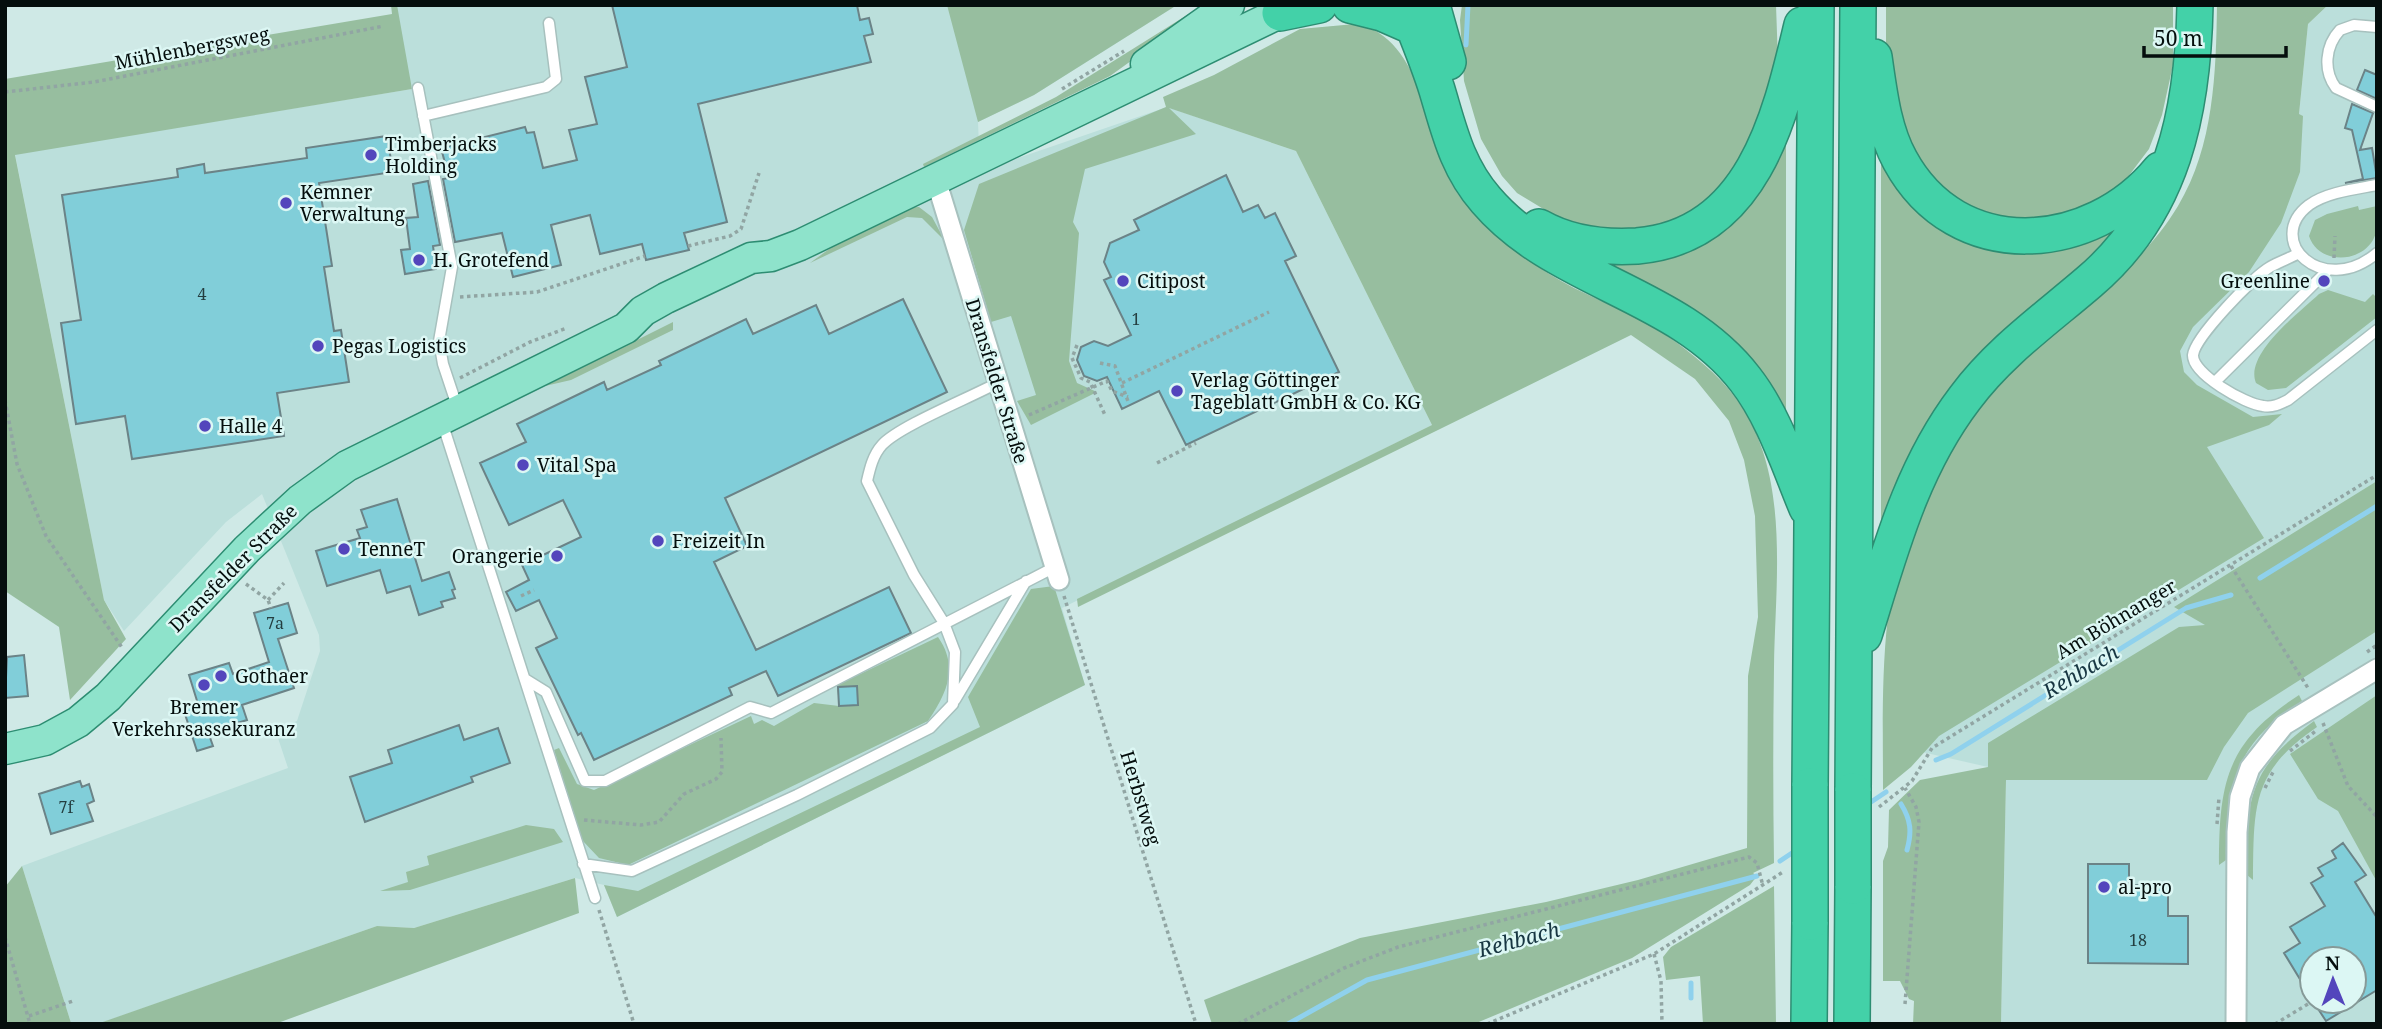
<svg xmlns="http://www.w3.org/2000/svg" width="2382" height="1029" viewBox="0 0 2382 1029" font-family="'Noto Serif',serif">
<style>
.built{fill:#bbdfdb;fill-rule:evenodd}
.green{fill:#97be9f}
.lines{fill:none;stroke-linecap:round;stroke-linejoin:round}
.stream{stroke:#8fd1ed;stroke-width:5}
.building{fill:#81ced9;stroke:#6b8387;stroke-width:2}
.service-casing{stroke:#a7c1be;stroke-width:13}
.minor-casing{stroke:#a7c1be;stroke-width:23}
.primary-casing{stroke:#2d8d72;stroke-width:33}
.motorway-casing{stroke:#2d8d72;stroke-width:38}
.path{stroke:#91a5a3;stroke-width:3.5;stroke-dasharray:3.5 3.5;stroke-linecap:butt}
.service{stroke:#fff;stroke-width:10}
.minor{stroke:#fff;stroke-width:19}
.primary{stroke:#8ee3cb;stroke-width:30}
.motorway{stroke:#43d1a8;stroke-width:35}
.motorway-bridge-casing{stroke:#2d8d72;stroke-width:38;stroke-linecap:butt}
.motorway-bridge{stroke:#43d1a8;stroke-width:35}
.poi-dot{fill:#5345bc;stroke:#dcf7f4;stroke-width:2.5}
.labels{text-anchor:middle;stroke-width:5;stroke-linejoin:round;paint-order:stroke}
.number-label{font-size:16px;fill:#243e40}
.street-label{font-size:19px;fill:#050e0d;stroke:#dcf7f4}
.poi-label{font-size:19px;fill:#050e0d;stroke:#dcf7f4;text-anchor:start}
.water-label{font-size:21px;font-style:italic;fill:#173642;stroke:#dcf7f4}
</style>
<rect width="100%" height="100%" fill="#cfe9e6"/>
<!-- built -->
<path class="built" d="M391 5H1177L1034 95 978 122 980 171 1167 107 1296 151 1432 425 1062 608 1085 685 617 917 604 885 575 878 414 928 377 926 98 1024 71 1023 22 866 288 768 275 729 297 721 320 651 319 635 262 494 226 522 124 631 104 600 15 154 412 89Z
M2328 5H2377V1024H2001L2006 780 1988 767 1922 752V673L2299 114 2308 24ZM2312 959H2354V1001H2312Z"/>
<!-- green -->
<path class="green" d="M391 5H397L412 89 15 155 104 600 126 639 70 700 59 627 5 591V79L392 14Z
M947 5H1177L1034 95 978 122Z
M1203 5H1209L1110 76 924 167 923 164 1056 97Z
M1462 5H1776L1778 62 1769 99 1733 177 1686 217 1645 228 1618 230 1573 224 1555 216 1517 193 1502 176 1481 139 1464 81 1460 20Z
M1886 5H2173V65L2162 115 2149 149 2121 186 2081 212 2024 222 1968 212 1906 153 1886 56Z
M2217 5H2328L2308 24 2299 114 2303 116 2300 172 2281 223 2249 272 2193 327 2180 351 2184 372 2197 385 2253 417 2282 414 2269 425 2207 447 2264 538 1939 736 1911 767 1883 790C1883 694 1878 587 1919 497 1925 483 1937 470 1945 457 1958 439 1969 417 1984 400 2043 329 2129 287 2178 206 2214 146 2216 73 2217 5Z
M1355 24C1362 26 1373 28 1379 33 1433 69 1423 155 1466 204 1496 238 1534 267 1574 288 1609 305 1644 319 1676 342 1701 361 1727 382 1743 409 1790 482 1775 585 1774 667 1773 733 1773 798 1774 863L1753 873 1757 876 1750 885 1632 958 1474 1024H1212L1204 1000 1360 938 1546 902 1638 880 1747 848 1748 676 1758 617 1755 516 1744 460 1729 421 1695 379 1631 335 1078 607 1077 599 1432 425 1296 151 1169 108 1196 134 1085 169 1073 222 1079 233 1069 361 1077 383 1097 392 1031 425 1017 401 1036 395 1011 316 991 322 964 230 979 184 1166 107 1163 97 1214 75 1300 29Z
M1786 124V439L1761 386 1608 277 1603 255 1665 249Z
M1881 145 1975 234 2151 202 2004 348 1881 561Z
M2358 206 2359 210 2377 206C2377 217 2379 230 2373 240 2359 264 2318 264 2309 236L2315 220 2327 214Z
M919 207 932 217 945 241 922 218 907 217 810 263C834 245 889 207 919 207Z
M2328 290 2365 302 2373 294 2377 298V317L2286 388 2268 390 2256 383C2244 354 2299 313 2319 294Z
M673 322V330L571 380 545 386Z
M2377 481V631L2248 713 2224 747 2207 780H2006L2001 1024H1913L1914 1001 1909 999 1900 981H1883V861L1888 847 1889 810 1920 780 1988 767V743L2179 627 2205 625 2174 607Z
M1054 586 1085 685 617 917 604 885 638 891 980 727 968 697 1031 589Z
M938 637C959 667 947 693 928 721L628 865 599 858 582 840 554 750 559 748 577 784 594 790 751 716 754 724 762 720 774 726 814 703 839 706 837 685Z
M2299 695 2302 701C2235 744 2226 784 2226 860L2219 865C2219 783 2226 742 2299 695Z
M2377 695V882L2338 811 2318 799 2290 754Z
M2314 721 2317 727C2251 772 2254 807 2253 880L2246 874C2247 798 2248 769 2314 721Z
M526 825 554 829 563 842 410 890 380 891 408 882 406 872 429 865 427 856Z
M22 866 71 1023 90 1024H5V887Z
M575 878 579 913 275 1024H97L377 926 414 928Z
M1774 886 1776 1024H1703L1700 976 1666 980 1663 957 1671 947Z"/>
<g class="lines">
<!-- stream -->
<path class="stream" d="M1466 45 1468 5
M2260 578 2377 506
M1936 760 1951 754 2186 608 2231 595
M1901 804C1911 820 1912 832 1907 850
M1865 806 1886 792
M1780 861 1798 849
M1691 998V983
M1288 1024 1367 980 1757 876"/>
</g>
<!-- building -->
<path class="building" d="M612 5H857L860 20 869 18 873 34 864 36 871 62 698 104 727 222 684 233 689 250 646 260 642 244 600 254 590 215 551 225 561 265 513 277 502 233 455 242 443 179 449 178 441 148 525 127 527 133 534 132 543 168 577 160 569 130 597 124 585 77 627 67Z
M2365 70 2377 75V99L2357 90Z
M2352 104 2373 113 2360 150 2372 148 2377 178 2345 183 2363 179 2352 130 2345 128Z
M387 136 393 172 319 183 332 266 324 267 334 331 341 330 349 382 277 393 284 436 132 459 125 416 76 424 61 323 81 320 62 195 178 177 177 169 204 164 205 173 307 158 306 148Z
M1226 175 1243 212 1258 205 1265 218 1275 213 1296 256 1285 261 1339 372 1186 445 1159 391 1122 409 1107 377 1097 381 1084 376 1077 360 1081 347 1094 341 1108 346 1131 335 1104 280 1111 277 1104 262 1110 243 1139 230 1134 220Z
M428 181 440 245 433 246 436 269 405 274 401 250 410 249 406 218 418 217 413 184Z
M903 299 947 392 725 498 747 546 714 562 756 650 889 587 911 633 778 696 766 671 729 688 732 695 594 760 581 733 578 735 536 648 557 638 539 600 516 611 506 592 529 580 522 565 581 537 563 500 509 525 480 463 526 442 517 424 604 382 607 390 661 365 659 361 746 319 753 334 816 305 829 334Z
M397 499 422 581 449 572 455 589 452 590 455 598 441 602 443 607 419 615 410 586 387 593 380 570 327 586 316 551 360 538 357 530 367 527 361 510Z
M288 603 297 633 278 639 294 688 242 705 247 720 208 732 213 746 197 751 183 708 198 704 189 675 229 663 233 674 269 662 254 613Z
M24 655 28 696 5 698 7 657Z
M857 686 858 705 839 706 838 687Z
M459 725 464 740 498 728 510 763 471 777 473 782 365 822 350 777 392 763 388 750Z
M80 781 82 787 89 784 94 801 87 804 93 821 51 834 39 794Z
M2343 843 2366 875 2355 882 2377 918V990L2326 1021 2313 1001H2354V959H2312V999L2284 953 2300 943 2290 927 2325 906 2311 883 2323 876 2318 868 2336 858 2332 851Z
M2088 864H2129V885L2168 886V916H2188V964L2088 963Z"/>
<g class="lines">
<defs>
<path id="service" d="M2377 27 2354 25 2340 30C2325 46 2323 71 2336 88L2377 107
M418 88 452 267 439 341 443 364 458 409
M423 116 546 87 556 79 549 23
M2377 185C2356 189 2327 192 2309 205 2263 240 2322 299 2377 253
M2299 253C2290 258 2279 262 2270 267 2253 277 2195 337 2193 355 2192 374 2245 404 2263 406 2272 408 2280 404 2288 400L2377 330
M2215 382 2328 270
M442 422 595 898
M525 679 546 692 585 781H605L750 707 771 713 1053 568
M955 700 1026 581
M583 864 632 871 797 795 930 728 953 704 955 652 944 623 914 575 867 481C870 468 873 455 882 445 899 426 972 397 999 382"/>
<path id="minor" d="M936 180 1059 580
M2236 1024 2237 832 2240 797 2250 768 2284 725 2377 669"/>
<path id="primary" d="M1146 64 1229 5
M5 749 45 740 78 722 108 697 247 549 300 500 347 466 626 328 643 311 666 298 751 258 771 256 800 245 1296 5"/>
<path id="motorway" d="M1350 5 1382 13 1414 27
M1405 5C1416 33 1428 61 1437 90 1449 130 1457 167 1486 200 1556 282 1678 292 1745 379 1774 416 1789 465 1807 508
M1432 5 1448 62
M1280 13 1319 5
M1874 57C1879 91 1883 129 1900 160 1957 265 2091 254 2160 170
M1539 227C1569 244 1603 248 1637 246 1753 236 1780 118 1802 25
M1864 635C1890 551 1911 469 1965 398 1999 352 2046 319 2089 282 2173 211 2193 111 2195 5
M1810 786 1816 5
M1853 791 1858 5
M1809 1024 1810 922
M1852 1024 1853 886"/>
</defs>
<!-- service casing -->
<use href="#service" class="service-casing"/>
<!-- minor casing -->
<use href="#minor" class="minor-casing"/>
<!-- primary casing -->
<use href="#primary" class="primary-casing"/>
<!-- motorway casing -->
<use href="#motorway" class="motorway-casing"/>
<!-- path -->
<path class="path" d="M1062 89 1124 51
M5 92 94 82 384 26
M688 246 730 236 741 229 759 173
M2334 258 2335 236
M460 297 537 292 645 256
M1077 345 1072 358 1081 378 1090 382 1105 415
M1100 363 1115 366 1129 404
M460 378 530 342 567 328
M1122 383 1269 312
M5 400 17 464 46 536 123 649
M1029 415 1107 381 1112 391 1128 397
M1157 463 1196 443
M2231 566 2308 688
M246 584 268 600 271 608
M521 596 534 590
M1064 596 1196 1024
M268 600 284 583
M2367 652 2377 645
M2323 723 2348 786 2377 817
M2290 751 2317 730
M2265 788 2274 770
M1879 807 1912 781 1932 748 2377 475
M584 820 641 825 659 822 684 794 716 779 722 772 721 738
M2217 824 2219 797
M599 910 634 1024
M5 937 30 1024
M1654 954 1661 981 1662 1024
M1905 1004 1919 822 1916 807 1905 788
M29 1016 73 1001
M1238 1024 1344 968 1398 947 1749 857 1757 863 1763 886
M1487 1024 1654 954 1783 872
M2275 1024 2313 1001"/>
<!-- service -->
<use href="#service" class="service"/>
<!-- minor -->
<use href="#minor" class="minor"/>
<!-- primary -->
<use href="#primary" class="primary"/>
<!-- motorway -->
<use href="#motorway" class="motorway"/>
<defs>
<path id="motorway-bridge" d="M1853 791V886
M1810 922V786"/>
</defs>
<!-- motorway-bridge casing -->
<use href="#motorway-bridge" class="motorway-bridge-casing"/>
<!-- motorway-bridge -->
<use href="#motorway-bridge" class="motorway-bridge"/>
</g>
<!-- markers -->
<g class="poi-dot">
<circle cx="371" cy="155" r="7"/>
<circle cx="286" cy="203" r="7"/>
<circle cx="419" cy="260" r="7"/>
<circle cx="1123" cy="281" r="7"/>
<circle cx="2324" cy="281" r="7"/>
<circle cx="318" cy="346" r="7"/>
<circle cx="1177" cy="391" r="7"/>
<circle cx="205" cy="426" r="7"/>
<circle cx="523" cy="465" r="7"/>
<circle cx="658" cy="541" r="7"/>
<circle cx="344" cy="549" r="7"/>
<circle cx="557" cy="556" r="7"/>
<circle cx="221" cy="676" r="7"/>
<circle cx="204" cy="685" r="7"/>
<circle cx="2104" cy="887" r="7"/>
</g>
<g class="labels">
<!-- number labels -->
<g class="number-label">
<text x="202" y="300">4</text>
<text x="1136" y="325">1</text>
<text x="275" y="629">7a</text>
<text x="66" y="813">7f</text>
<text x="2138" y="946">18</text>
</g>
<!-- street labels -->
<g class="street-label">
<text transform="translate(192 48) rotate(-11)" y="7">Mühlenbergsweg</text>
<text transform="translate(997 381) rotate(73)" y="7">Dransfelder Straße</text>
<text transform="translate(233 568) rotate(-45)" y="7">Dransfelder Straße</text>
<text transform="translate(2116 619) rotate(-31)" y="7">Am Böhnanger</text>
<text transform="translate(1141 798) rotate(73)" y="7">Herbstweg</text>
</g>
<!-- poi labels -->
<g class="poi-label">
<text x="385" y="151">Timberjacks<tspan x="385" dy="22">Holding</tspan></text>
<text x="300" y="199">Kemner<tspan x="300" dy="22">Verwaltung</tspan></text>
<text x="433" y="267">H. Grotefend</text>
<text x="1137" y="288">Citipost</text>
<text x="2310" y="288" text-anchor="end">Greenline</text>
<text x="332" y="353">Pegas Logistics</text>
<text x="1191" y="387">Verlag Göttinger<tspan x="1191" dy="22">Tageblatt GmbH &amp; Co. KG</tspan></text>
<text x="219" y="433">Halle 4</text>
<text x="537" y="472">Vital Spa</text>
<text x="672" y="548">Freizeit In</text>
<text x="358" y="556">TenneT</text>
<text x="543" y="563" text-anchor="end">Orangerie</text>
<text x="235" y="683">Gothaer</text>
<text x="204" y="714" text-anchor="middle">Bremer<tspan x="204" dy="22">Verkehrsassekuranz</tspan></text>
<text x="2118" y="894">al-pro</text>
</g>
<!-- water labels -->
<g class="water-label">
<text transform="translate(2081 672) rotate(-31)" y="7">Rehbach</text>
<text transform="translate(1519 940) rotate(-15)" y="7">Rehbach</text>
</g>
</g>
<!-- border -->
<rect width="2382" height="1029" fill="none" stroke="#050e0d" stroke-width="14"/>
<!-- north arrow -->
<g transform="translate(2333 980) rotate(359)"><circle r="33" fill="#dcf7f4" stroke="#869a98" stroke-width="2"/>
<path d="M0-5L12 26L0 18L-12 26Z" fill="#5345bc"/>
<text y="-10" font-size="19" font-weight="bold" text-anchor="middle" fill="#050e0d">N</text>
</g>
<!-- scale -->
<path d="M2144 46v10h142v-10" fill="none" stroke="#050e0d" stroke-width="3.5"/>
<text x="2154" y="46" font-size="21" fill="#050e0d" stroke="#dcf7f4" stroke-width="5" paint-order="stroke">50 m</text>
</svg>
